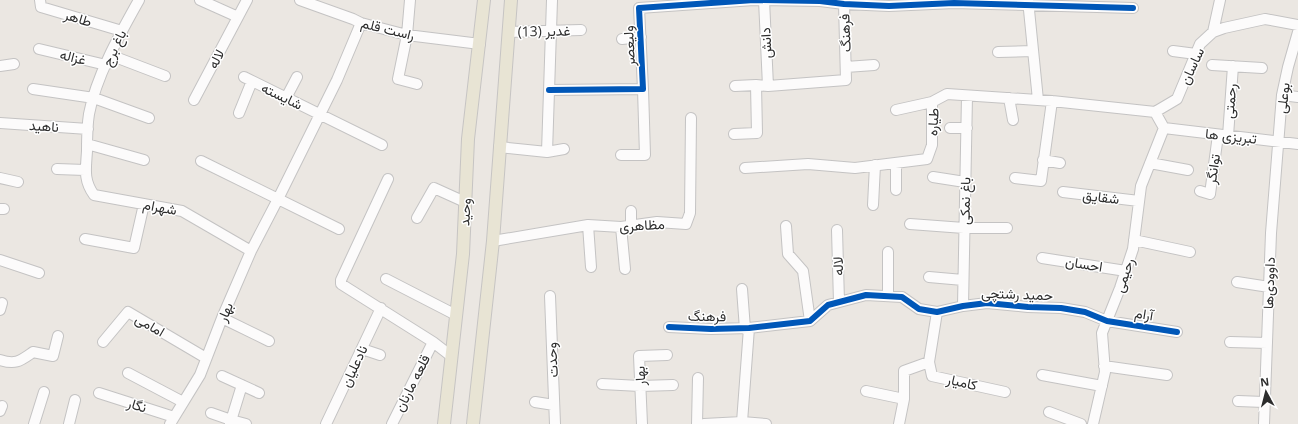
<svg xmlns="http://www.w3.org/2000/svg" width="1298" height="424" viewBox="0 0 1298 424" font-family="'Open Sans',Vazirmatn,sans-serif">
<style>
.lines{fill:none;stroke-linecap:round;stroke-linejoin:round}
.minor-casing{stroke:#c4c3c3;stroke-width:12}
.major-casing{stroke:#c6c4c3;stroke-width:14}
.minor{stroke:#fcfbfb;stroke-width:10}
.major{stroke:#e8e4d4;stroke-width:12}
.cycleway-casing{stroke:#fff;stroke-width:8}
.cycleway{stroke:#0057b8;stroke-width:6}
.labels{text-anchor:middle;stroke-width:3;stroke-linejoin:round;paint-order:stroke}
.street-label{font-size:14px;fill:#2d2d2d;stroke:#fff}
</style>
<rect width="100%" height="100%" fill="#ebe7e2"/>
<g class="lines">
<defs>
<path id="minor" d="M40 0 41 7 122 31
M139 0C120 34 96 76 89 114 87 126 87 139 87 151 86 168 83 180 94 195L182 211 251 251
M200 0 238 17
M300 0 353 19 361 23 407 35 480 44
M410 0 407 35 398 79 417 84
M764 0 768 86
M1028 0 1038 100
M508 32 581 30
M1213 32 1220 0
M622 39 641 37
M39 49 106 65
M1173 51 1196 54
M998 52 1033 51
M110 55 165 76
M1212 65 1262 68
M0 66 14 64
M846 67 874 65
M244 77 382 145
M735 86 756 85 768 86 846 80 844 4
M33 89 94 98 149 118
M549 90 643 89 639 8 754 0 820 1 844 4 889 6 954 3 1133 8
M1282 95 1298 97
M286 98 297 77
M1009 98 1013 120
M194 100 247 0
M896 110 932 102
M239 113 252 81
M0 123 88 129
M950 128H967
M1164 128 1155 112 1177 99 1200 44 1213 32 1224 28 1265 19 1298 25
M1164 128 1298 144
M734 134 757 133 756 85
M1228 136 1233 66
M87 144 144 160
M499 147 547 152 564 149
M547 152 552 0
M621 155H645L643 89
M1043 160 1060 163
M201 161 339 229
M1150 163 1188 170
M745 168 808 164 855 168 927 159 932 145V102L947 94 1052 101 1155 112
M57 169 85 170
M933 177 965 182
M0 178 18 182
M1015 178 1041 181 1052 101
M388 179 341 280V284L433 342
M896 190V163
M1200 191 1210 194 1218 135
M1063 192 1139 201
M873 205 875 165
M0 209H4
M417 218 434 188 465 202
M631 224V211
M910 224 964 228H1007
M588 225 591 267
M786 226 788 254 803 271 810 321
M621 227 625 269
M837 230 839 302
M85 239 134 248 144 204
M1134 240 1190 252
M493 241 588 225 621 227 657 222 686 224 690 213 691 118
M1042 258 1126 271
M0 260 39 273
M929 277 963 280
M386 279 456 315
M1237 282 1269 287
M742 289 745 329
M550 296 555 424
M888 296V252
M963 306 967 96
M0 310 2 303
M222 318 269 341
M669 327 711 329 749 328 810 321 828 305 866 295 902 297 919 309 937 312 963 306 987 303 1028 307 1061 308 1085 312 1107 321 1177 332
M103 342 128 312 206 358
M1230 342 1267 343
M362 349 380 355
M0 360C16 365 20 361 33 352L53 356 58 336
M929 362 932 376 1005 392
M1104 366 1167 375
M128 373 183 402
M1042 375 1102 386
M222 376 259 393
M602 384 640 386 673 385
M866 391 904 399
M99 393 174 417
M1238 401 1264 402
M535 402 554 405
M0 411 2 406
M1049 412 1081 424
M211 413 231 420 246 424
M742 422 749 328
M34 424 44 392
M69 424 75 400
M170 424 200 375 222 318 251 251 278 199 337 80 361 23
M230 424 242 385
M326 424 381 308
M392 424 433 342 451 356
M642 424 639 356 667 355
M697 424 698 378
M704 424 742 422 766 424
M899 424 904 399V371L929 362 937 312
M1093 424 1105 372 1102 333 1120 288 1133 249 1141 186 1164 128
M1264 424 1271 233 1282 95 1288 67 1298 32"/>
<path id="major" d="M444 424 463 254 468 139 484 0
M473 424 493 241 511 0"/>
</defs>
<!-- minor casing -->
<use href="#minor" class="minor-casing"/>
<!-- major casing -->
<use href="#major" class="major-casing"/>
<!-- minor -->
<use href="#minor" class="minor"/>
<!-- major -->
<use href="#major" class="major"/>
<defs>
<path id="cycleway" d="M549 90 643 89 639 8 754 0 820 1 844 4 889 6 954 3 1133 8
M669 327 711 329 749 328 810 321 828 305 866 295 902 297 919 309 937 312 963 306 987 303 1028 307 1061 308 1085 312 1107 321 1177 332"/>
</defs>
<!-- cycleway casing -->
<use href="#cycleway" class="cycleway-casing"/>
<!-- cycleway -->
<use href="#cycleway" class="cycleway"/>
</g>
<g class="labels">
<!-- street labels -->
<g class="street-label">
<text transform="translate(78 18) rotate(17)" y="5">طاهر</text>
<text transform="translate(388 29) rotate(14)" y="5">راست قلم</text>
<text transform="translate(544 31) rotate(-1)" y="5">غدیر (13)</text>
<text transform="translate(845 33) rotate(-92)" y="5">فرهنگ</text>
<text transform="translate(766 43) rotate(-93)" y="5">دانش</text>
<text transform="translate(629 46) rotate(-93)" y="5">ولیعصر</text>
<text transform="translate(114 48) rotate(-65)" y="5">باغ برج</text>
<text transform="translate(73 57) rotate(14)" y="5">غزاله</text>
<text transform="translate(216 59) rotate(-62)" y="5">لاله</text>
<text transform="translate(1192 66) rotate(-65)" y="5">ساسان</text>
<text transform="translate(282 96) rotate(26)" y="5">شایسته</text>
<text transform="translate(1283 98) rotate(-83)" y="5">بوعلی</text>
<text transform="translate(1230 101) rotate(-85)" y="5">رحمتی</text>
<text transform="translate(933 122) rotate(-87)" y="5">طیاره</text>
<text transform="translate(44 126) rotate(4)" y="5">ناهید</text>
<text transform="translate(1231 136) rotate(6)" y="5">تبریزی ها</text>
<text transform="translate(1213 169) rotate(-82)" y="5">توانگر</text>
<text transform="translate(1101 197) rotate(7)" y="5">شقایق</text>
<text transform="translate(965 201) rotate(-89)" y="5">باغ نمکی</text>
<text transform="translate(160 207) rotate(11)" y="5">شهرام</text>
<text transform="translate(465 212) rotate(-87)" y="5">وحید</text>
<text transform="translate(642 225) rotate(-3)" y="5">مظاهری</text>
<text transform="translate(1084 264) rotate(9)" y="5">احسان</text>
<text transform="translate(838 266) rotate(-92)" y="5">لاله</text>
<text transform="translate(1124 275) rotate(-71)" y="5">رحیمی</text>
<text transform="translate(1269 283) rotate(-88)" y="5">داوودی‌ها</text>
<text transform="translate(1017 294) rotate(2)" y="5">حمید رشتچی</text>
<text transform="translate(225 312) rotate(-67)" y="5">بهار</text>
<text transform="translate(1144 314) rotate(9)" y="5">آرام</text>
<text transform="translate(707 316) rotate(1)" y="5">فرهنگ</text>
<text transform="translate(150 325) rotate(30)" y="5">امامی</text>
<text transform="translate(552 360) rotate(-93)" y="5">وحدت</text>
<text transform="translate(354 366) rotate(-65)" y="5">نادعلیان</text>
<text transform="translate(640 376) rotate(-93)" y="5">بهار</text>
<text transform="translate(962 382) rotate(13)" y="5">کامیار</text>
<text transform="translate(412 383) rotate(-63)" y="5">قلعه مارنان</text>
<text transform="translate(137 405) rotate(17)" y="5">نگار</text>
</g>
</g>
<!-- north arrow -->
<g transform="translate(1266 392) rotate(353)" stroke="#ffffff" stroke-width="3" paint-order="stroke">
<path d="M0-3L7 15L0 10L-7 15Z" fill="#2d2d2d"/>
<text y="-6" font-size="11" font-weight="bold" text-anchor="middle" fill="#2d2d2d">N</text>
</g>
</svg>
